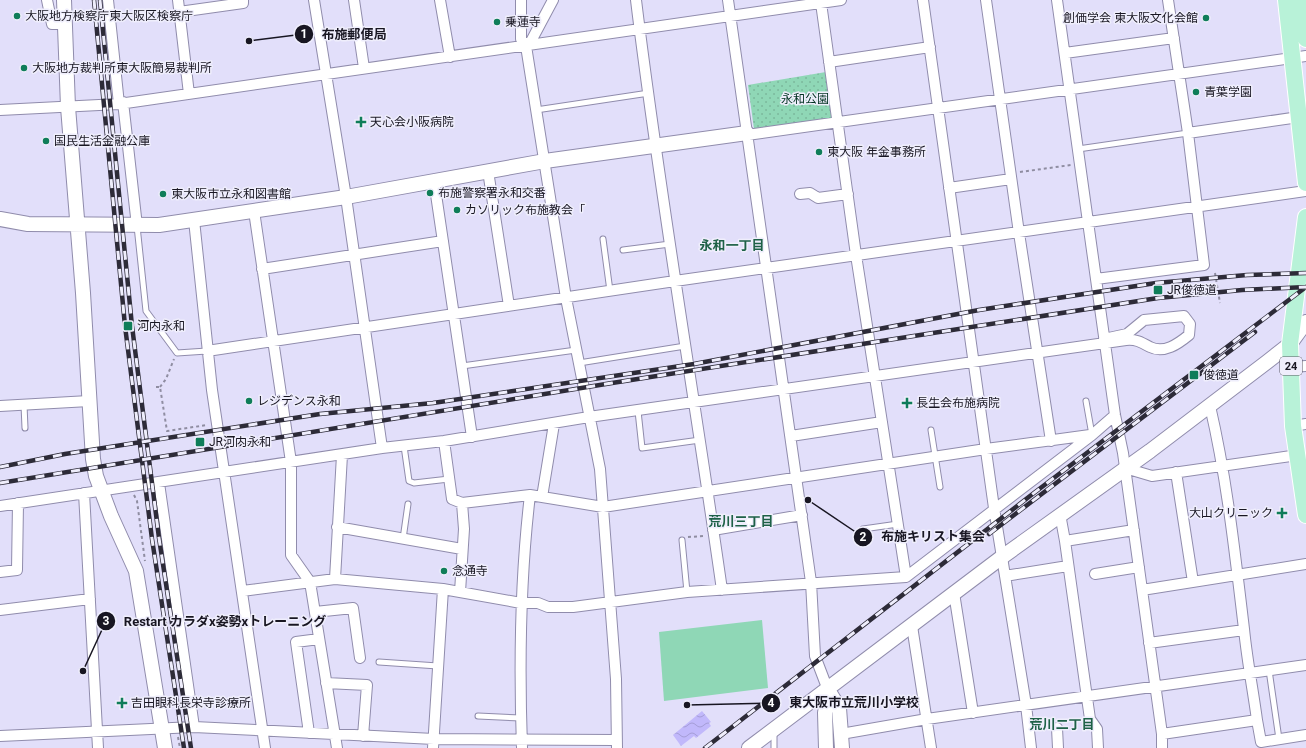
<svg xmlns="http://www.w3.org/2000/svg" width="1306" height="748" viewBox="0 0 1306 748" font-family="Roboto,'Noto Sans JP',sans-serif">
<style>
.park{fill:url(#park-dots)}
.garden{fill:#8fd7b6}
.water{fill:url(#water-waves)}
.lines{fill:none;stroke-linecap:round;stroke-linejoin:round}
.lane-casing{stroke:#908cac;stroke-width:7}
.street-casing{stroke:#908cac;stroke-width:12}
.secondary-casing{stroke:#908cac;stroke-width:16}
.primary-casing{stroke:#fff;stroke-width:18}
.path{stroke:#8f8da1;stroke-width:2;stroke-dasharray:3 3;stroke-linecap:butt}
.lane{stroke:#fff;stroke-width:5}
.street{stroke:#fff;stroke-width:10}
.secondary{stroke:#fff;stroke-width:14}
.primary{stroke:#b8f2d8;stroke-width:16}
.rail-casing{stroke:#2d2b38;stroke-width:4.5}
.rail{stroke:#efeefc;stroke-width:3;stroke-dasharray:9;stroke-linecap:butt}
.poi-dot{fill:#0f7d59;stroke:#efeefc;stroke-width:1.5}
.labels{text-anchor:middle;stroke-width:3;stroke-linejoin:round;paint-order:stroke}
.shield{fill:#efeefc;stroke:#585763;stroke-width:1}
.shield-label{font-size:11px;font-weight:bold;fill:#181622}
.poi-label{font-size:12px;fill:#181622;stroke:#efeefc;text-anchor:start}
.park-label{font-size:12px;fill:#013221;stroke:#efeefc}
.neighbourhood-label{font-size:13px;font-weight:bold;fill:#1e6147;stroke:#efeefc}
.leader{fill:none;stroke:#181622;stroke-width:1.5}
.callout-dot{fill:#181622;stroke:#efeefc;stroke-width:1.5}
.mark-label{font-size:12px;text-anchor:middle;font-weight:bold;fill:#fff}
.callout-label{font-size:13px;text-anchor:middle;font-weight:bold;fill:#181622;stroke:#efeefc;stroke-width:3;stroke-linejoin:round;paint-order:stroke}
</style>
<defs>
<pattern id="park-dots" width="8" height="8" patternUnits="userSpaceOnUse"><rect width="8" height="8" fill="#8fd7b6"/><path d="M2 2h.1M6 6h.1" fill="none" stroke="#7bb89c" stroke-width="1.8" stroke-linecap="round"/></pattern>
<pattern id="water-waves" width="16" height="10" patternUnits="userSpaceOnUse"><rect width="16" height="10" fill="#c1b8fb"/><path d="M0 5q4-4 8 0t8 0" fill="none" stroke="#a59dd7"/></pattern>
</defs>
<rect width="100%" height="100%" fill="#e2dffa"/>
<!-- park -->
<path class="park" d="M826 72 832 118 754 129 748 85Z"/>
<!-- garden -->
<path class="garden" d="M762 620 768 688 664 701 659 632Z"/>
<!-- water -->
<path class="water" d="M702 711 711 722 709 723 711 726 696 738 694 736 681 746 673 735Z"/>
<g class="lines">
<defs>
<path id="lane" d="M536 110 649 93
M1078 149 1188 133
M137 226 146 311 177 353 207 351
M603 239 610 291
M623 250 670 244
M579 363 685 346
M462 366 576 350
M1086 401 1092 435
M24 405 25 428
M638 411 642 448 700 440
M931 430 940 487
M404 446 409 481 414 483 449 479
M863 529 898 524
M403 539 408 504
M682 540 687 592
M379 662 438 666
M1269 670 1279 739
M478 716 521 718
M774 731V748"/>
<path id="street" d="M47 0 52 24H65
M108 0 119 104
M178 0 189 94
M314 0 346 197 382 448
M354 0 364 68
M440 0 450 57
M521 0V39L526 46 566 298 600 469 616 679 617 748
M636 0C660 197 694 393 722 590
M728 0 811 582 815 656 828 690
M923 0 994 508 1026 705 1031 748
M986 0 1019 233 1051 441
M1057 0 1115 415 1123 453 1162 734V748
M821 3 856 255 906 577
M179 12 243 3V0
M529 45 553 0
M1065 53 1174 38
M829 62 930 47
M123 102 137 226
M0 110 119 104 841 0
M1188 133 1299 117
M747 135 1306 56
M488 171 509 306
M434 181 472 437
M949 188 1011 179
M800 194 810 193 818 198 848 194
M254 211 291 462V555L310 582 337 748
M194 220 212 390 265 748
M262 269 443 241
M1096 279 1204 265 1188 133 1168 0
M207 351 675 281 1306 191
M1291 367 1306 366
M0 406 89 401
M1293 426 1306 424
M791 436 882 422
M444 441 452 499 462 503 530 495 603 507 986 449 1090 435
M1125 468 1152 476 1298 455
M1176 472 1193 582
M159 483 194 727
M84 493 98 748
M542 497 554 424
M0 506 382 448 444 441 589 417 1126 340C1136 339 1141 342 1150 347 1164 354 1178 344 1189 335L1190 324 1184 316 1144 320 1127 334 1104 339
M1060 514 1065 541
M337 527 462 549
M713 530 802 515
M0 572 17 570 18 503
M1095 574 1139 567
M1005 576 1068 566
M335 579 342 455
M1142 590 1306 564
M242 591 335 579 443 589 521 603H538L548 607H573L687 592 906 577 1092 435 1115 415
M460 592 464 529 462 503
M954 593 973 713
M0 610 90 599
M315 612 353 608 360 658
M912 626 931 748
M1149 643 1244 630
M326 683 367 685 363 736
M1257 720 1261 742 1306 735
M1057 728 1058 748
M309 733 296 642 319 639
M841 734 927 719 1306 665
M1162 734 1257 720C1253 690 1247 660 1244 629 1235 554 1227 479 1210 406
M0 736 194 727 434 739 616 740
M433 748 443 589
M522 748C519 663 520 579 530 495
M1098 748 1097 729 1090 719 1065 541 1134 530"/>
<path id="secondary" d="M64 0 68 107 83 293 93 459 96 476 111 516 136 571 165 748
M0 219 28 224 159 225 346 197 545 161 747 133
M828 690 839 708 842 748
M749 748 1002 557 1150 451 1267 362 1290 344 1306 322
M826 748 825 713 828 690"/>
<path id="primary" d="M1286 0 1306 183
M1301 0 1306 39
M1306 217 1290 344 1293 426 1306 515"/>
</defs>
<!-- lane casing -->
<use href="#lane" class="lane-casing"/>
<!-- street casing -->
<use href="#street" class="street-casing"/>
<!-- secondary casing -->
<use href="#secondary" class="secondary-casing"/>
<!-- primary casing -->
<use href="#primary" class="primary-casing"/>
<!-- path -->
<path class="path" d="M1020 172 1071 165
M1215 273 1220 303
M156 387H160L167 431 207 425
M160 387 166 379 174 359
M134 495 137 501 145 561
M688 537 705 536
M178 737 180 748"/>
<!-- lane -->
<use href="#lane" class="lane"/>
<!-- street -->
<use href="#street" class="street"/>
<!-- secondary -->
<use href="#secondary" class="secondary"/>
<!-- primary -->
<use href="#primary" class="primary"/>
<defs>
<path id="rail" d="M94 0 125 326 152 539 184 748
M100 0 132 326 159 538 191 748
M0 467 65 454 320 414 433 403 694 364 979 310 1156 283 1247 275 1306 273
M0 483 612 383 1158 298 1242 290 1306 287
M989 534 1255 332
M705 748 1030 496 1306 287"/>
</defs>
<!-- rail casing -->
<use href="#rail" class="rail-casing"/>
<!-- rail -->
<use href="#rail" class="rail"/>
</g>
<!-- markers -->
<g class="poi-dot">
<circle cx="17" cy="16" r="4"/>
<circle cx="1206" cy="18" r="4"/>
<circle cx="497" cy="22" r="4"/>
<circle cx="24" cy="68" r="4"/>
<circle cx="1196" cy="92" r="4"/>
<path d="M359 116h4v4h4v4h-4v4h-4v-4h-4v-4h4z"/>
<circle cx="46" cy="141" r="4"/>
<circle cx="819" cy="152" r="4"/>
<circle cx="430" cy="193" r="4"/>
<circle cx="163" cy="194" r="4"/>
<circle cx="457" cy="210" r="4"/>
<rect x="1153" y="285" width="10" height="10" rx="2"/>
<rect x="123" y="321" width="10" height="10" rx="2"/>
<rect x="1189" y="370" width="10" height="10" rx="2"/>
<circle cx="249" cy="401" r="4"/>
<path d="M905 397h4v4h4v4h-4v4h-4v-4h-4v-4h4z"/>
<rect x="195" y="437" width="10" height="10" rx="2"/>
<path d="M1280 507h4v4h4v4h-4v4h-4v-4h-4v-4h4z"/>
<circle cx="444" cy="571" r="4"/>
<path d="M120 697h4v4h4v4h-4v4h-4v-4h-4v-4h4z"/>
</g>
<g class="labels">
<!-- shield labels -->
<rect class="shield" x="1280" y="357" width="22" height="18" rx="3"/>
<g class="shield-label">
<text x="1291" y="370">24</text>
</g>
<!-- poi labels -->
<g class="poi-label">
<text x="25" y="20">大阪地方検察庁東大阪区検察庁</text>
<text x="1198" y="22" text-anchor="end">創価学会 東大阪文化会館</text>
<text x="505" y="26">乗蓮寺</text>
<text x="32" y="72">大阪地方裁判所東大阪簡易裁判所</text>
<text x="1204" y="96">青葉学園</text>
<text x="370" y="126">天心会小阪病院</text>
<text x="54" y="145">国民生活金融公庫</text>
<text x="827" y="156">東大阪 年金事務所</text>
<text x="438" y="197">布施警察署永和交番</text>
<text x="171" y="198">東大阪市立永和図書館</text>
<text x="465" y="214">カソリック布施教会「</text>
<text x="1167" y="294">JR俊徳道</text>
<text x="137" y="330">河内永和</text>
<text x="1203" y="379">俊徳道</text>
<text x="257" y="405">レジデンス永和</text>
<text x="916" y="407">長生会布施病院</text>
<text x="209" y="446">JR河内永和</text>
<text x="1273" y="517" text-anchor="end">大山クリニック</text>
<text x="452" y="575">念通寺</text>
<text x="131" y="707">吉田眼科長栄寺診療所</text>
</g>
<!-- park labels -->
<g class="park-label">
<text x="805" y="103">永和公園</text>
</g>
<!-- neighbourhood labels -->
<g class="neighbourhood-label">
<text x="732" y="250">永和一丁目</text>
<text x="741" y="526">荒川三丁目</text>
<text x="1062" y="729">荒川二丁目</text>
</g>
</g>
<!-- callouts -->
<path class="leader" d="M249 41L304 34M808 500L863 537M83 671L106 621M687 705L771 703"/>
<g class="callout-dot">
<circle cx="249" cy="41" r="4"/>
<circle cx="808" cy="500" r="4"/>
<circle cx="83" cy="671" r="4"/>
<circle cx="687" cy="705" r="4"/>
<circle cx="304" cy="34" r="10"/>
<circle cx="863" cy="537" r="10"/>
<circle cx="106" cy="621" r="10"/>
<circle cx="771" cy="703" r="10"/>
</g>
<g class="mark-label">
<text x="304" y="38">1</text>
<text x="863" y="541">2</text>
<text x="106" y="625">3</text>
<text x="771" y="707">4</text>
</g>
<g class="callout-label">
<text x="354" y="39">布施郵便局</text>
<text x="933" y="541">布施キリスト集会</text>
<text x="225" y="626">Restart カラダx姿勢xトレーニング</text>
<text x="854" y="707">東大阪市立荒川小学校</text>
</g>
</svg>
